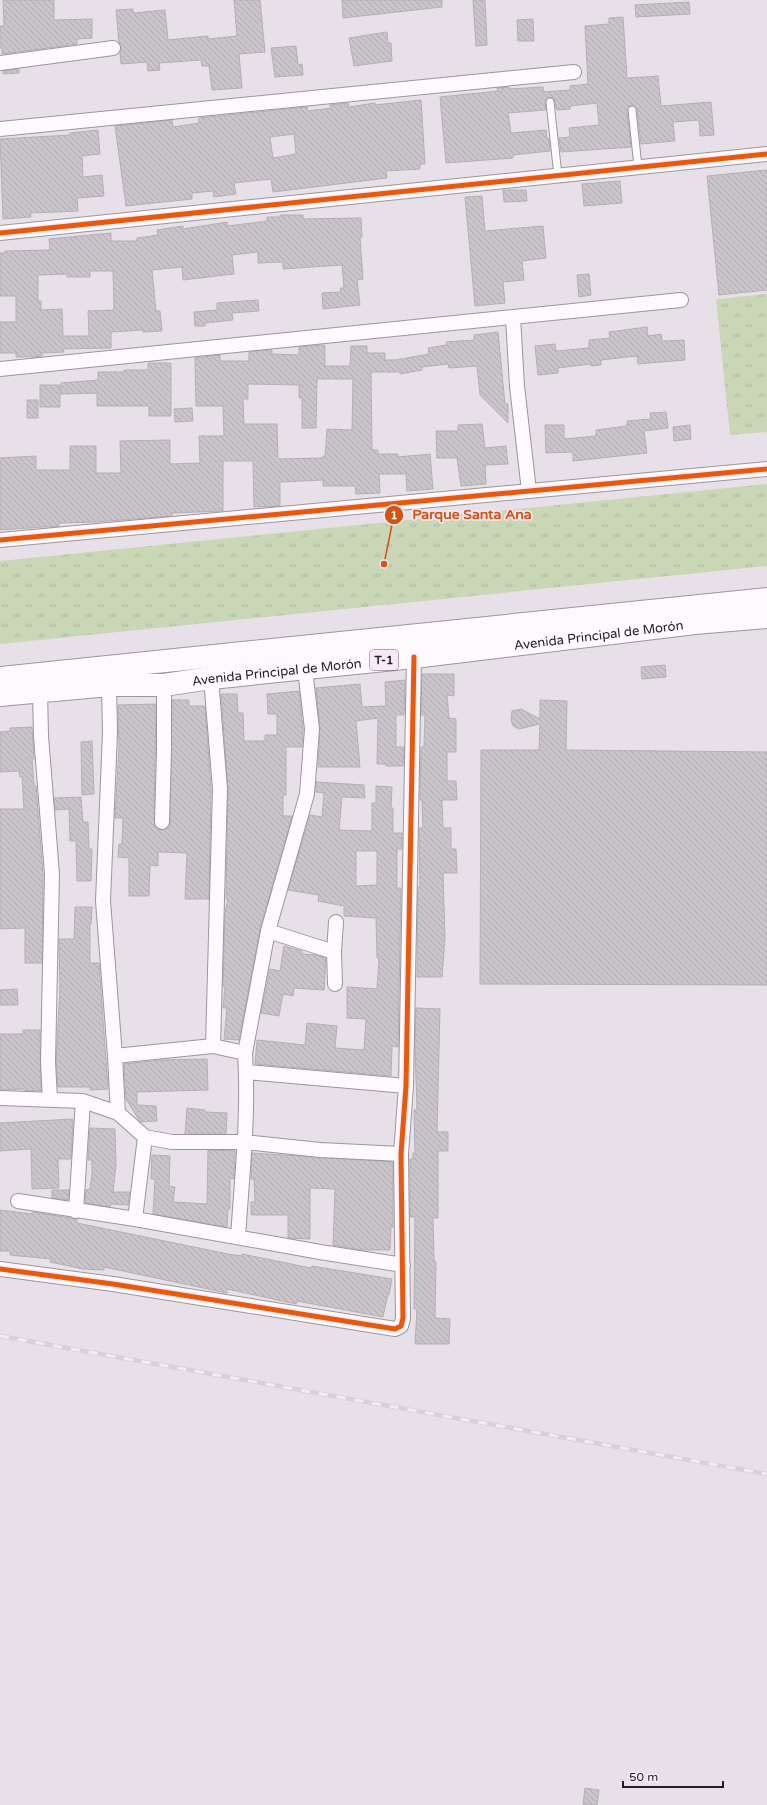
<svg xmlns="http://www.w3.org/2000/svg" width="767" height="1805" viewBox="0 0 767 1805" font-family="'Varela Round',sans-serif">
<style>
.grass{fill:url(#grass-tufts)}
.building{fill:url(#building-back-hatch);stroke:#b4afb5;fill-rule:evenodd}
.lines{fill:none;stroke-linecap:round;stroke-linejoin:round}
.lane-casing{stroke:#9c969c;stroke-width:9}
.street-casing{stroke:#9c969c;stroke-width:16}
.primary-casing{stroke:#9c969c;stroke-width:24}
.lane{stroke:#fcfafc;stroke-width:7}
.street{stroke:#fcfafc;stroke-width:14}
.primary{stroke:#fcfafc;stroke-width:22}
.rail-casing{stroke:#d4d2d4;stroke-width:4.5}
.rail{stroke:#f9e9f8;stroke-width:3;stroke-dasharray:9;stroke-linecap:butt}
.cycleway-casing{stroke:#f9e9f8;stroke-width:8}
.cycleway{stroke:#e8590c;stroke-width:5}
.labels{text-anchor:middle;stroke-width:3;stroke-linejoin:round;paint-order:stroke}
.shield{fill:#f9e9f8;stroke:#635a63;stroke-width:1}
.shield-label{font-size:12px;font-weight:bold;fill:#231d23}
.street-label{font-size:13px;fill:#231d23;stroke:#f9e9f8}
.leader{fill:none;stroke:#d4530e;stroke-width:1.5}
.callout-dot{fill:#d4530e;stroke:#f9e9f8;stroke-width:1.5}
.mark-label{font-size:12px;text-anchor:middle;font-weight:bold;fill:#fff}
.callout-label{font-size:14px;text-anchor:middle;font-weight:bold;fill:#d4530e;stroke:#f9e9f8;stroke-width:3;stroke-linejoin:round;paint-order:stroke}
</style>
<defs>
<pattern id="grass-tufts" width="24" height="20" patternUnits="userSpaceOnUse"><rect width="24" height="20" fill="#cad7b6"/><path d="M3 7l-1-3M5 7V3M7 7l1-3M15 17l-1-3M17 17v-4M19 17l1-3" fill="none" stroke="#adb89c"/></pattern>
<pattern id="building-back-hatch" width="6" height="6" patternUnits="userSpaceOnUse"><rect width="6" height="6" fill="#cac5cb"/><path d="M-1 5l2 2M0 0l6 6M5-1l2 2" fill="none" stroke="#ada9ae"/></pattern>
</defs>
<rect width="100%" height="100%" fill="#e8e0e8"/>
<!-- grass -->
<path class="grass" d="M767 294V432L730 435 716 299Z
M767 484V566L0 644V561Z"/>
<!-- building -->
<path class="building" d="M3 0H54V20L92 19V38L77 39V44L2 54V48H0V26H4Z
M234 0H260L265 52 239 54 242 88 212 90 209 66H202L201 60 159 63 160 70 148 71 147 62 121 64 120 53 121 47 119 42 116 10 133 9V13L165 10 168 40 208 36V39L237 36Z
M342 0H442V7L343 18Z
M473 0H485L487 45 476 46Z
M689 2 690 14 636 17 635 5Z
M623 17 627 78 658 76 661 106 711 102 714 135 700 136 699 120 673 122 675 141 641 144 637 109 634 106 631 105 627 111 631 147 561 152 559 138 570 137 569 128 599 125 597 103 570 106V109L557 110 554 99 549 97 545 100 546 110 508 113 511 133 546 130 547 139H549L550 151 513 155V158L446 163 440 97 498 91 497 88 509 87V89L543 87 544 92 570 90V86L588 84 585 26 609 24V18Z
M533 19 534 41H518L517 20Z
M387 32 388 43H391L392 61 354 66 349 38Z
M296 46 298 65 302 64 303 75 275 77 271 48Z
M19 69V73L3 74V71Z
M421 100 425 164H420V169L386 171 387 178 273 192 271 179 234 183 236 194 214 197 213 191 192 193V199L126 206 115 126 172 120 173 127 199 123V118L307 107 308 111 331 108 330 105 348 103 349 107 375 103V105ZM294 134 296 154 273 158 270 137Z
M98 130 100 154 82 156 83 177 102 175 104 196 77 198 78 211 30 213 31 217 3 219 0 139 70 135V133Z
M767 170V290L719 295 707 176Z
M620 181 622 203 584 206 582 184Z
M503 190H526L527 201 504 202Z
M482 196 485 231 543 226 546 258 522 261 524 280 503 282 505 303 475 306 465 197Z
M280 215H303V219L361 218 362 237H360L363 279 357 280 360 305 323 309 322 293 341 292 340 288H344L342 265 283 269V262L258 263V252L232 255 234 274 183 280 182 267 152 270 156 311H160L162 331 143 332V330L111 332V348L63 349 64 352 42 353V356L34 357H16V353H0V322H16V296H0V253H5V251L50 250 49 239 111 233V241H137V238L158 235 157 230 183 226V229L227 222 228 226 267 221V217H280ZM90 271H113L114 310 88 311 89 336H63L62 309 41 310V301H38V275L67 274V277H90Z
M589 274 591 295 579 297 577 275Z
M258 300 259 311 232 313 233 320 205 323V326H195L194 312 217 310V303Z
M647 327 648 336 661 334 662 341 684 340 685 360 638 364 637 356 601 360V365L591 366V364L558 368V373L538 375 535 346 555 344 556 351 589 348V340L610 338 609 332Z
M498 332 505 404H508V423L480 395 477 366 449 368 448 364 422 367V370L400 374V372H371L372 450H378V454H398V457L430 454 433 489 407 491 406 474H379L380 493 356 494 355 486H323V480L280 482V506L254 507 253 461H223V511L172 513V516L97 522 59 523V526L0 530V458L36 456V470H70V446H96V473H121L120 441 170 440V464L200 463 199 436H224L223 406H196L195 358 220 355V361H249V352L272 350V354L299 355V347L325 345V366H350L351 346H367V353H385V360H396L429 354 428 348 447 345 446 342 474 340V335ZM317 379H353L352 430 327 429 325 456H323V458L278 459 277 424H244L243 399H248V384L299 385V398H302V428H316Z
M148 363H171V416H149V406H97V393L61 394V383L98 380V372H124V370H148Z
M40 385H60V407H40Z
M27 400H38V418H27Z
M192 408 193 421 175 422 174 409Z
M666 412 668 428 644 431 647 453 573 461V452L546 453 545 425H564V439L596 436V430L627 426V421L651 419 650 413Z
M482 424 485 448 506 446 508 464 485 465 486 484 461 486 457 458H437L436 431H458V425Z
M690 425 691 439 674 441 673 427Z
M665 665 666 677 642 679 641 667Z
M422 674H454V696L447 695 449 718 456 719V752H447V781H456L457 800H442L443 828H451V849H456L457 873H443L445 938 442 977H417L418 887H420L419 828H423L422 800H420L421 747H424L425 715H421Z
M405 680 404 715H396V747H404L403 766H386V764H377L378 718 356 721 360 767H318L320 728 316 688 360 684 362 707 386 706 385 682Z
M299 691 303 729 302 747H286V795H283V816H292L260 929 239 1040 224 1039 227 1008H223L225 986H223L225 912 228 899H226L228 789 221 694H237L238 713H243L244 741H265V735H277V714H268L267 694Z
M172 700H189V706H205L211 789 209 899H185L187 853 158 852V866L150 865 149 896H129V858L118 857 119 844H122L123 818H115L119 747 118 705 156 704 154 822 157 829 162 830 169 827 170 822Z
M540 700 567 701 566 750 767 752V985L480 984 481 750H539L540 724 519 729 513 726 511 720 512 711 521 709 540 719Z
M32 727 34 759H32L34 786H36L43 874 42 963H25V928L0 929V809H24L22 777H20L19 771 0 772V732L10 731V728Z
M92 741 94 794 82 795 81 742Z
M316 782 364 785 365 798 342 797 339 830 372 831V803H376V786L392 787 391 808H393V833H402V849H397V888H401L398 1047 392 1046 391 1076 255 1064 257 1040 305 1045 307 1023 337 1026 335 1048 364 1050 366 1019 347 1018V987L377 989 379 959 377 958 376 918 344 916V906L318 901 319 895 288 890 310 815 322 817 324 793 316 792ZM356 851H377V885L356 886Z
M81 797 83 822H88L89 849H92L91 881H77L76 841H70L69 809 55 810 54 798Z
M75 907H92L91 924H90V963H99L108 1089 90 1090V1087H58L56 1062 60 989 59 939H74Z
M284 946 302 951V954L316 955 326 958 324 990 294 988 293 996 283 994 279 1016 261 1013 270 969 280 971Z
M17 989 18 1005H0V990Z
M416 1008 440 1009 437 1132H448V1151H438V1218H433L434 1261 436 1262 435 1318 450 1319 449 1344H415L417 1309H414L415 1217H410V1159H413V1153H415L414 1110H417L415 1048Z
M23 1030H40L41 1091 24 1090V1089L0 1090V1034H23Z
M207 1059 208 1090 137 1092V1105L156 1106 157 1121 141 1122 139 1120 126 1099 124 1064 162 1060Z
M187 1108 205 1110V1112L227 1113 226 1134H185Z
M73 1119 71 1159H58L59 1188 32 1189 31 1149 0 1151V1123Z
M90 1128 115 1129 116 1165 113 1192H130L128 1205 111 1204 110 1207 85 1203 86 1190 90 1189 92 1174V1160H88Z
M208 1150 235 1151V1153L234 1179 230 1178V1209H228L227 1227 153 1214 155 1179H151L152 1155 170 1156 169 1186 175 1187 173 1202 207 1204Z
M252 1153 393 1162V1227H391L390 1250H361L333 1245 335 1189 310 1188V1239L288 1238V1215H251V1202H255L254 1179H251Z
M52 1190H69L68 1200 52 1198Z
M0 1210 32 1214V1212L71 1218 77 1219V1223L228 1254 242 1256V1254L311 1268 312 1266 392 1279 389 1295 388 1294 383 1317 297 1301 296 1304 227 1289V1293L104 1267V1270L83 1269 50 1262 51 1259 10 1255V1251H0Z
M585 1788 599 1790 597 1805H583Z"/>
<g class="lines">
<defs>
<path id="lane" d="M550 102 558 176
M632 110 638 167"/>
<path id="street" d="M0 63 113 48
M0 129 574 72
M0 233 767 154
M513 317 517 386 529 491
M0 369 681 300
M0 540 767 469
M211 678 220 789 213 1046
M109 685 110 732 103 901 115 1056 118 1113
M40 691 41 736 52 874 48 1062 50 1099
M162 822 164 751V685
M268 931 334 952
M335 984 334 952 336 922
M115 1056 213 1046 245 1053
M247 1072 406 1086
M0 1098 83 1101 118 1113 145 1137 172 1142H244L320 1150 401 1154
M18 1201 135 1219 320 1252 403 1265
M76 1211 83 1101
M135 1219 145 1137
M238 1237C242 1176 249 1114 245 1053L268 931 307 794 312 729 305 669
M0 1269 113 1284 395 1329 401 1326 403 1318 401 1154 406 1086 414 657"/>
<g id="primary">
<path d="M0 678 767 599"/>
<path id="s1" d="M0 695 109 685H164L211 678 414 657 695 623 767 617"/>
</g>
</defs>
<!-- lane casing -->
<use href="#lane" class="lane-casing"/>
<!-- street casing -->
<use href="#street" class="street-casing"/>
<!-- primary casing -->
<use href="#primary" class="primary-casing"/>
<!-- lane -->
<use href="#lane" class="lane"/>
<!-- street -->
<use href="#street" class="street"/>
<!-- primary -->
<use href="#primary" class="primary"/>
<defs>
<path id="rail" d="M0 1336 767 1474"/>
</defs>
<!-- rail casing -->
<use href="#rail" class="rail-casing"/>
<!-- rail -->
<use href="#rail" class="rail"/>
<defs>
<path id="cycleway" d="M0 233 767 154
M0 540 767 469
M0 1269 113 1284 395 1329 401 1326 403 1318 401 1154 406 1086 414 657"/>
</defs>
<!-- cycleway casing -->
<use href="#cycleway" class="cycleway-casing"/>
<!-- cycleway -->
<use href="#cycleway" class="cycleway"/>
</g>
<g class="labels">
<!-- shield labels -->
<rect class="shield" x="370" y="650" width="28" height="20" rx="3"/>
<g class="shield-label">
<text x="384" y="664">T-1</text>
</g>
<!-- street labels -->
<g class="street-label">
<text dy="5" stroke="none"><textPath href="#s1" startOffset="602">Avenida Principal de Morón</textPath></text>
<text dy="5" stroke="none"><textPath href="#s1" startOffset="278">Avenida Principal de Morón</textPath></text>
</g>
</g>
<!-- callouts -->
<path class="leader" d="M384 564L394 515"/>
<g class="callout-dot">
<circle cx="384" cy="564" r="4"/>
<circle cx="394" cy="515" r="10"/>
</g>
<g class="mark-label">
<text x="394" y="519">1</text>
</g>
<g class="callout-label">
<text x="472" y="519">Parque Santa Ana</text>
</g>
<!-- scale -->
<path d="M623 1781v6h100v-6" fill="none" stroke="#231d23" stroke-width="2"/>
<text x="629" y="1781" font-size="12" fill="#231d23" stroke="#f9e9f8" stroke-width="3" paint-order="stroke">50 m</text>
</svg>
